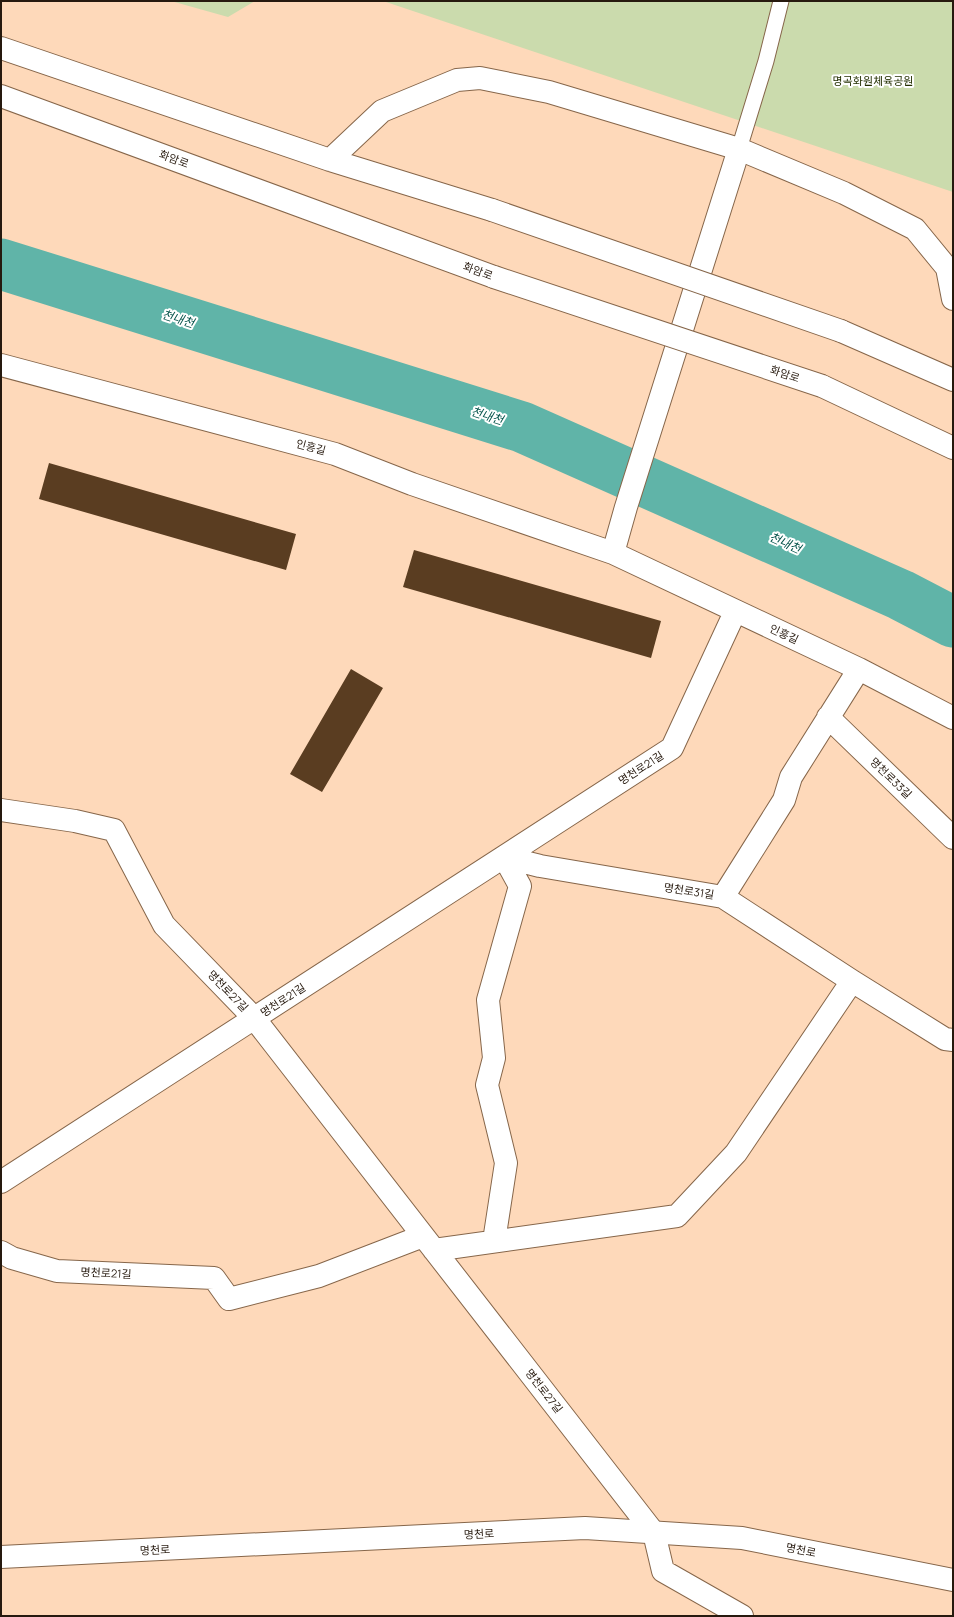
<svg xmlns="http://www.w3.org/2000/svg" width="954" height="1617" viewBox="0 0 954 1617" font-family="Manrope,'Noto Sans KR',sans-serif">
<style>
.green{fill:#cbdbad}
.lines{fill:none;stroke-linecap:round;stroke-linejoin:round}
.river{stroke:#60b4a8;stroke-width:51}
.building{fill:#5a3d21}
.lane-casing{stroke:#86664a;stroke-width:17}
.street-casing{stroke:#86664a;stroke-width:24}
.secondary-casing{stroke:#86664a;stroke-width:24}
.lane{stroke:#fff;stroke-width:15}
.street{stroke:#fff;stroke-width:22}
.secondary{stroke:#fff;stroke-width:22}
.secondary-bridge-casing{stroke:#86664a;stroke-width:24;stroke-linecap:butt}
.secondary-bridge{stroke:#fff;stroke-width:22}
.labels{text-anchor:middle;stroke-width:4;stroke-linejoin:round;paint-order:stroke}
.park-label{font-size:11px;fill:#232f01;stroke:#fff}
.street-label{font-size:11px;fill:#26190e;stroke:#fff}
.water-label{font-size:12px;font-style:italic;fill:#035249;stroke:#fff}
</style>
<rect width="100%" height="100%" fill="#fed9ba"/>
<!-- green -->
<path class="green" d="M171 1H255L228 17Z
M383 1H953V192Z"/>
<g class="lines">
<!-- river -->
<path class="river" d="M1 264 522 427 901 595 953 622"/>
</g>
<!-- building -->
<path class="building" d="M49 463 296 534 286 570 39 499Z
M414 550 661 621 651 658 403 587Z
M351 669 383 688 322 792 290 774Z"/>
<g class="lines">
<defs>
<path id="lane" d="M739 149 766 61 781 1"/>
<path id="street" d="M1 365 335 454 412 484 613 553 859 669 953 718
M613 553 626 507 739 149
M828 717 953 838
M1 810 75 821 114 830 164 925 254 1018 654 1533 663 1571 742 1616
M504 857 540 866 723 897 852 981 945 1039 953 1040
M723 897 784 800 791 777 859 669
M1 1182 672 748 735 612
M494 1241 506 1163 487 1085 494 1058 488 1000 520 886 504 857
M434 1250 677 1216 736 1153 852 981
M1 1252 12 1258 57 1271 214 1278 229 1299 319 1276 423 1236"/>
<path id="secondary" d="M1 48 330 160 492 210
M1 96 494 277
M330 160 382 111 457 80 480 78 549 92 739 149 844 193 915 229 947 268 953 299
M841 331 953 380
M822 386 953 448
M1 1557 585 1528 742 1538 953 1580"/>
</defs>
<!-- lane casing -->
<use href="#lane" class="lane-casing"/>
<!-- street casing -->
<use href="#street" class="street-casing"/>
<!-- secondary casing -->
<use href="#secondary" class="secondary-casing"/>
<!-- lane -->
<use href="#lane" class="lane"/>
<!-- street -->
<use href="#street" class="street"/>
<!-- secondary -->
<use href="#secondary" class="secondary"/>
<defs>
<path id="secondary-bridge" d="M492 210 841 331
M494 277 822 386"/>
</defs>
<!-- secondary-bridge casing -->
<use href="#secondary-bridge" class="secondary-bridge-casing"/>
<!-- secondary-bridge -->
<use href="#secondary-bridge" class="secondary-bridge"/>
</g>
<g class="labels">
<!-- park labels -->
<g class="park-label">
<text x="873" y="85">명곡화원체육공원</text>
</g>
<!-- street labels -->
<g class="street-label">
<text transform="translate(174 159) rotate(20)" y="4">화암로</text>
<text transform="translate(478 271) rotate(20)" y="4">화암로</text>
<text transform="translate(785 374) rotate(18)" y="4">화암로</text>
<text transform="translate(311 447) rotate(15)" y="4">인흥길</text>
<text transform="translate(784 634) rotate(25)" y="4">인흥길</text>
<text transform="translate(641 768) rotate(-33)" y="4">명천로21길</text>
<text transform="translate(891 778) rotate(44)" y="4">명천로33길</text>
<text transform="translate(689 891) rotate(9)" y="4">명천로31길</text>
<text transform="translate(228 991) rotate(46)" y="4">명천로27길</text>
<text transform="translate(283 1000) rotate(-33)" y="4">명천로21길</text>
<text transform="translate(106 1273) rotate(3)" y="4">명천로21길</text>
<text transform="translate(544 1391) rotate(52)" y="4">명천로27길</text>
<text transform="translate(479 1534) rotate(-3)" y="4">명천로</text>
<text transform="translate(155 1550) rotate(-3)" y="4">명천로</text>
<text transform="translate(801 1550) rotate(11)" y="4">명천로</text>
</g>
<!-- water labels -->
<g class="water-label">
<text transform="translate(178 319) rotate(17)" y="4">천내천</text>
<text transform="translate(487 416) rotate(17)" y="4">천내천</text>
<text transform="translate(785 543) rotate(24)" y="4">천내천</text>
</g>
</g>
<!-- border -->
<rect width="954" height="1617" fill="none" stroke="#26190e" stroke-width="4"/>
</svg>
